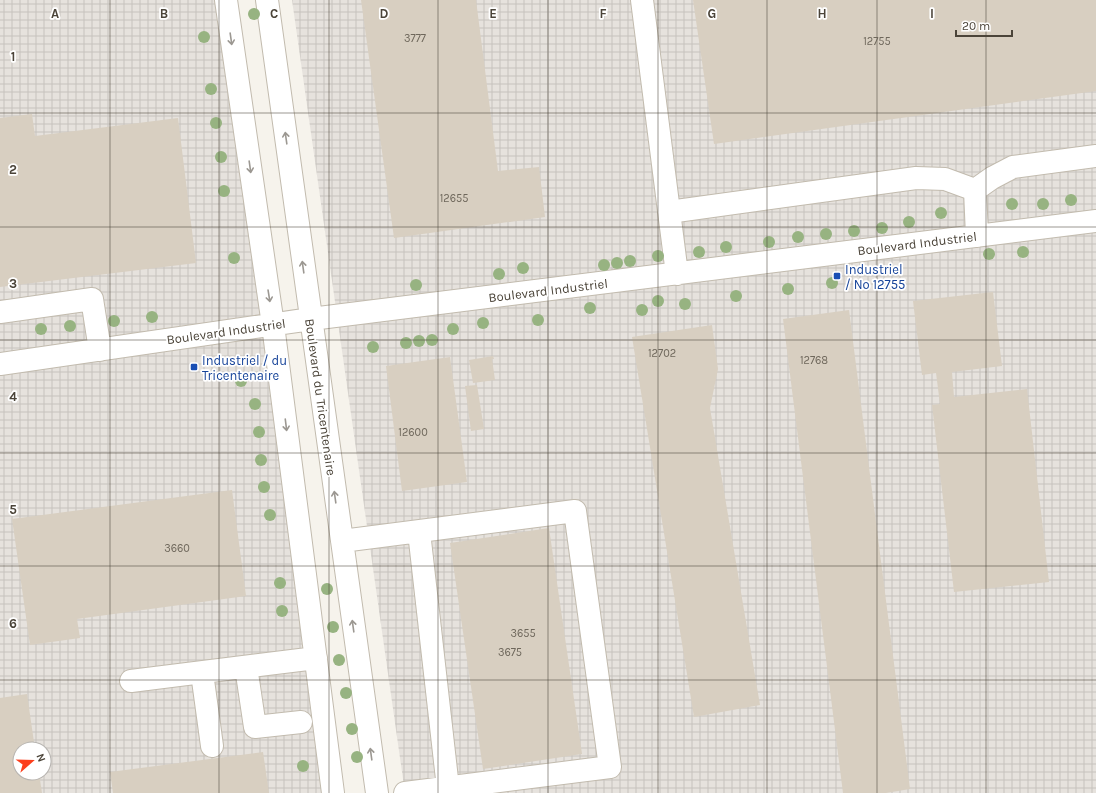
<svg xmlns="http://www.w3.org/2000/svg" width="1096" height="793" viewBox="0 0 1096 793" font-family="Karla,sans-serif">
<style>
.industrial{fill:url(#industrial-grid);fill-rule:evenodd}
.building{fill:#d8cfc1}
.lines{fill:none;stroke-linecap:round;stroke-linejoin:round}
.minor-casing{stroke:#c2bbae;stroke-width:24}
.minor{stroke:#fff;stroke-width:22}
.tree{fill:#97b381}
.oneway{stroke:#9c9892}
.grid{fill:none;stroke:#4b4439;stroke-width:1;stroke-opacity:0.55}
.transit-dot{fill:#1a4fb4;stroke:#fff;stroke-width:1.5}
.labels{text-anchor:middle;stroke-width:3.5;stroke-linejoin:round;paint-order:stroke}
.number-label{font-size:11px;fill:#6e675b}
.street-label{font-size:13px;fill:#4b4439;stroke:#fff}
.transit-label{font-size:13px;fill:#164399;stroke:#fff;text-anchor:start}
.grid-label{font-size:13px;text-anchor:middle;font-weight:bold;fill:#4b4439;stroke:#fff;stroke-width:3.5;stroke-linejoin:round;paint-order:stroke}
</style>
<defs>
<pattern id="industrial-grid" width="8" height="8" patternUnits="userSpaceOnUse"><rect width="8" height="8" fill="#e6e2dd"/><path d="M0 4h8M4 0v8" fill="none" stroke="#c7c3be"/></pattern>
</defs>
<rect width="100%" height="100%" fill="#f6f3ec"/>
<!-- industrial -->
<path class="industrial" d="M0 0H226L333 793H0ZM20 749H44V773H20Z
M292 0H1096V793H405Z"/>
<!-- building -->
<path class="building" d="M361 0H476L498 171 539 167 545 217 394 238Z
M693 0H1096V91L714 144Z
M32 114 35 136 178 118 196 263 0 287V118Z
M993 292 1002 366 952 372 954 397 1027 389 1049 582 954 592 932 405 940 404 936 373 922 375 913 301Z
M849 310 910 789 886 793H843L783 319Z
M712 325 718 369 710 408 760 705 694 717 632 337Z
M493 356 494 359H492L495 380 473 383 469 360Z
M450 357 467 482 402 491 386 366Z
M477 385 484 429 471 431 465 386Z
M232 490 246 596 77 619 80 638 30 645 12 519Z
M549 528 582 754 483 769 450 543Z
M27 694 35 749H20V773H39L42 793H0V698Z
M263 752 269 793H113L110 772Z"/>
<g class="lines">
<defs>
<path id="minor" d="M226 0 273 325 333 793
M267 0 377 793
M642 0 677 274
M975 190 992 178 1013 167 1096 156
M669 212 916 178 945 179 975 190 977 236
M0 312 92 299 100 350
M0 364 311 319 1096 221
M419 532 448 788
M342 541 575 511 610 767 405 793
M246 667 255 727 301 722
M202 673 212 746
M131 681 316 658"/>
</defs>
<!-- minor casing -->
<use href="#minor" class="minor-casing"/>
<!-- minor -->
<use href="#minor" class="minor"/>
</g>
<!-- trees -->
<g class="tree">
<circle cx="254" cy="14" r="6"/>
<circle cx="204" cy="37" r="6"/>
<circle cx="211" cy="89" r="6"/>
<circle cx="216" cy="123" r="6"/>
<circle cx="221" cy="157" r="6"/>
<circle cx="224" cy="191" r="6"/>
<circle cx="1071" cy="200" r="6"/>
<circle cx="1012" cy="204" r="6"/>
<circle cx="1043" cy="204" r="6"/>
<circle cx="941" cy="213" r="6"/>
<circle cx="909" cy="222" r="6"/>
<circle cx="882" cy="228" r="6"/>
<circle cx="854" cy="231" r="6"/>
<circle cx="826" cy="234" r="6"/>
<circle cx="798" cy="237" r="6"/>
<circle cx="769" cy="242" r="6"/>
<circle cx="726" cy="247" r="6"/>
<circle cx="699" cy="252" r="6"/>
<circle cx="1023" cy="252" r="6"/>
<circle cx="989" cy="254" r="6"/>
<circle cx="658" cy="256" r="6"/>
<circle cx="234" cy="258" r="6"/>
<circle cx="630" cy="261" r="6"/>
<circle cx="617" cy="263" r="6"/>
<circle cx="604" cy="265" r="6"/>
<circle cx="523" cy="268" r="6"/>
<circle cx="499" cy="274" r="6"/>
<circle cx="832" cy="283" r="6"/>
<circle cx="416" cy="285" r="6"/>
<circle cx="788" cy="289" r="6"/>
<circle cx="736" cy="296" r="6"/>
<circle cx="658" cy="301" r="6"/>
<circle cx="685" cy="304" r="6"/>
<circle cx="590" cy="308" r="6"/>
<circle cx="642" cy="310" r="6"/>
<circle cx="152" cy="317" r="6"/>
<circle cx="538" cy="320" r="6"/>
<circle cx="114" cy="321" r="6"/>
<circle cx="483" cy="323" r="6"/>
<circle cx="70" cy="326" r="6"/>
<circle cx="41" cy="329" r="6"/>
<circle cx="453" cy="329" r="6"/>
<circle cx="432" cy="340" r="6"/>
<circle cx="419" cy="341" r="6"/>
<circle cx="406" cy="343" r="6"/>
<circle cx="373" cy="347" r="6"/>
<circle cx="241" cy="381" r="6"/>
<circle cx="255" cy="404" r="6"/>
<circle cx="259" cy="432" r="6"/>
<circle cx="261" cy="460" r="6"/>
<circle cx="264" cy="487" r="6"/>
<circle cx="270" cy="515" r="6"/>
<circle cx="280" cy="583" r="6"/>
<circle cx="327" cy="589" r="6"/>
<circle cx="282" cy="611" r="6"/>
<circle cx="333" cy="627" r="6"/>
<circle cx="339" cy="660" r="6"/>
<circle cx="346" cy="693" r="6"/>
<circle cx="352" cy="729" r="6"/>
<circle cx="357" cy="757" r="6"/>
<circle cx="303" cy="766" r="6"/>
</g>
<!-- one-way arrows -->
<defs><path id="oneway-shaft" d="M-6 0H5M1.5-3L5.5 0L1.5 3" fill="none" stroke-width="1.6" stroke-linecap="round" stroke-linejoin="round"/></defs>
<g class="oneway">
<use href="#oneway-shaft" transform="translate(231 39) rotate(82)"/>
<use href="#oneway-shaft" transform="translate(286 138) rotate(-98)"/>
<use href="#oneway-shaft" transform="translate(250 167) rotate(82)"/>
<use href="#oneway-shaft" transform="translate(303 267) rotate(-98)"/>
<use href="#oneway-shaft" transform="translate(269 296) rotate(81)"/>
<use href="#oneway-shaft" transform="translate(286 425) rotate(83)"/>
<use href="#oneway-shaft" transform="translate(335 497) rotate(-98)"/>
<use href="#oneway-shaft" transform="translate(353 626) rotate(-98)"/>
<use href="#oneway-shaft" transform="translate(371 754) rotate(-98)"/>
</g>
<!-- grid -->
<path class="grid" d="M110 0V793M219 0V793M329 0V793M438 0V793M548 0V793M658 0V793M767 0V793M877 0V793M986 0V793M0 113H1096M0 227H1096M0 340H1096M0 453H1096M0 566H1096M0 680H1096"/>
<!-- markers -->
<g class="transit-dot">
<rect x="833" y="272" width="8" height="8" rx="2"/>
<rect x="190" y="363" width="8" height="8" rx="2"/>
</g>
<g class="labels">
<!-- number labels -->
<g class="number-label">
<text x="415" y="42">3777</text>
<text x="877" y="45">12755</text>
<text x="454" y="202">12655</text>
<text x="662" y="357">12702</text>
<text x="814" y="364">12768</text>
<text x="413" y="436">12600</text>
<text x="177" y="552">3660</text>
<text x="523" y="637">3655</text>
<text x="510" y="656">3675</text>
</g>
<!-- street labels -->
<g class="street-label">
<text transform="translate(917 243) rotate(-7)" y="5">Boulevard Industriel</text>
<text transform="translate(548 290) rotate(-7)" y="5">Boulevard Industriel</text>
<text transform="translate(226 331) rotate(-8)" y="5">Boulevard Industriel</text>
<text transform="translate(321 397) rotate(82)" y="5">Boulevard du Tricentenaire</text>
</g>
<!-- transit labels -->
<g class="transit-label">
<text x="845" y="274">Industriel<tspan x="845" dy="15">/ No 12755</tspan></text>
<text x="202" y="365">Industriel / du<tspan x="202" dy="15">Tricentenaire</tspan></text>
</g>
</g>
<g class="grid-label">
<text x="55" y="18">A</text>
<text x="164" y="18">B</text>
<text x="274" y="18">C</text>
<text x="384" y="18">D</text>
<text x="493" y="18">E</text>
<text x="603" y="18">F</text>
<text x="712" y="18">G</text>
<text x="822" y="18">H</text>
<text x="932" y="18">I</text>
<text x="13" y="61">1</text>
<text x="13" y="174">2</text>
<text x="13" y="288">3</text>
<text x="13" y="401">4</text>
<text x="13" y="514">5</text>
<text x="13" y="628">6</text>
</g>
<!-- north arrow -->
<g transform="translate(32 761) rotate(70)"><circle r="19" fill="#ffffff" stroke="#b7b4b0"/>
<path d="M0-3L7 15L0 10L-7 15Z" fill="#fc3f1d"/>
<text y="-6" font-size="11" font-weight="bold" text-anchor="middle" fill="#4b4439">N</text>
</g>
<!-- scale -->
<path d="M956 30v6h56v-6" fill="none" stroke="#4b4439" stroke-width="2"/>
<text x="962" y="30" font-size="12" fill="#4b4439" stroke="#ffffff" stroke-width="3" paint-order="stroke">20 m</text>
</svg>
